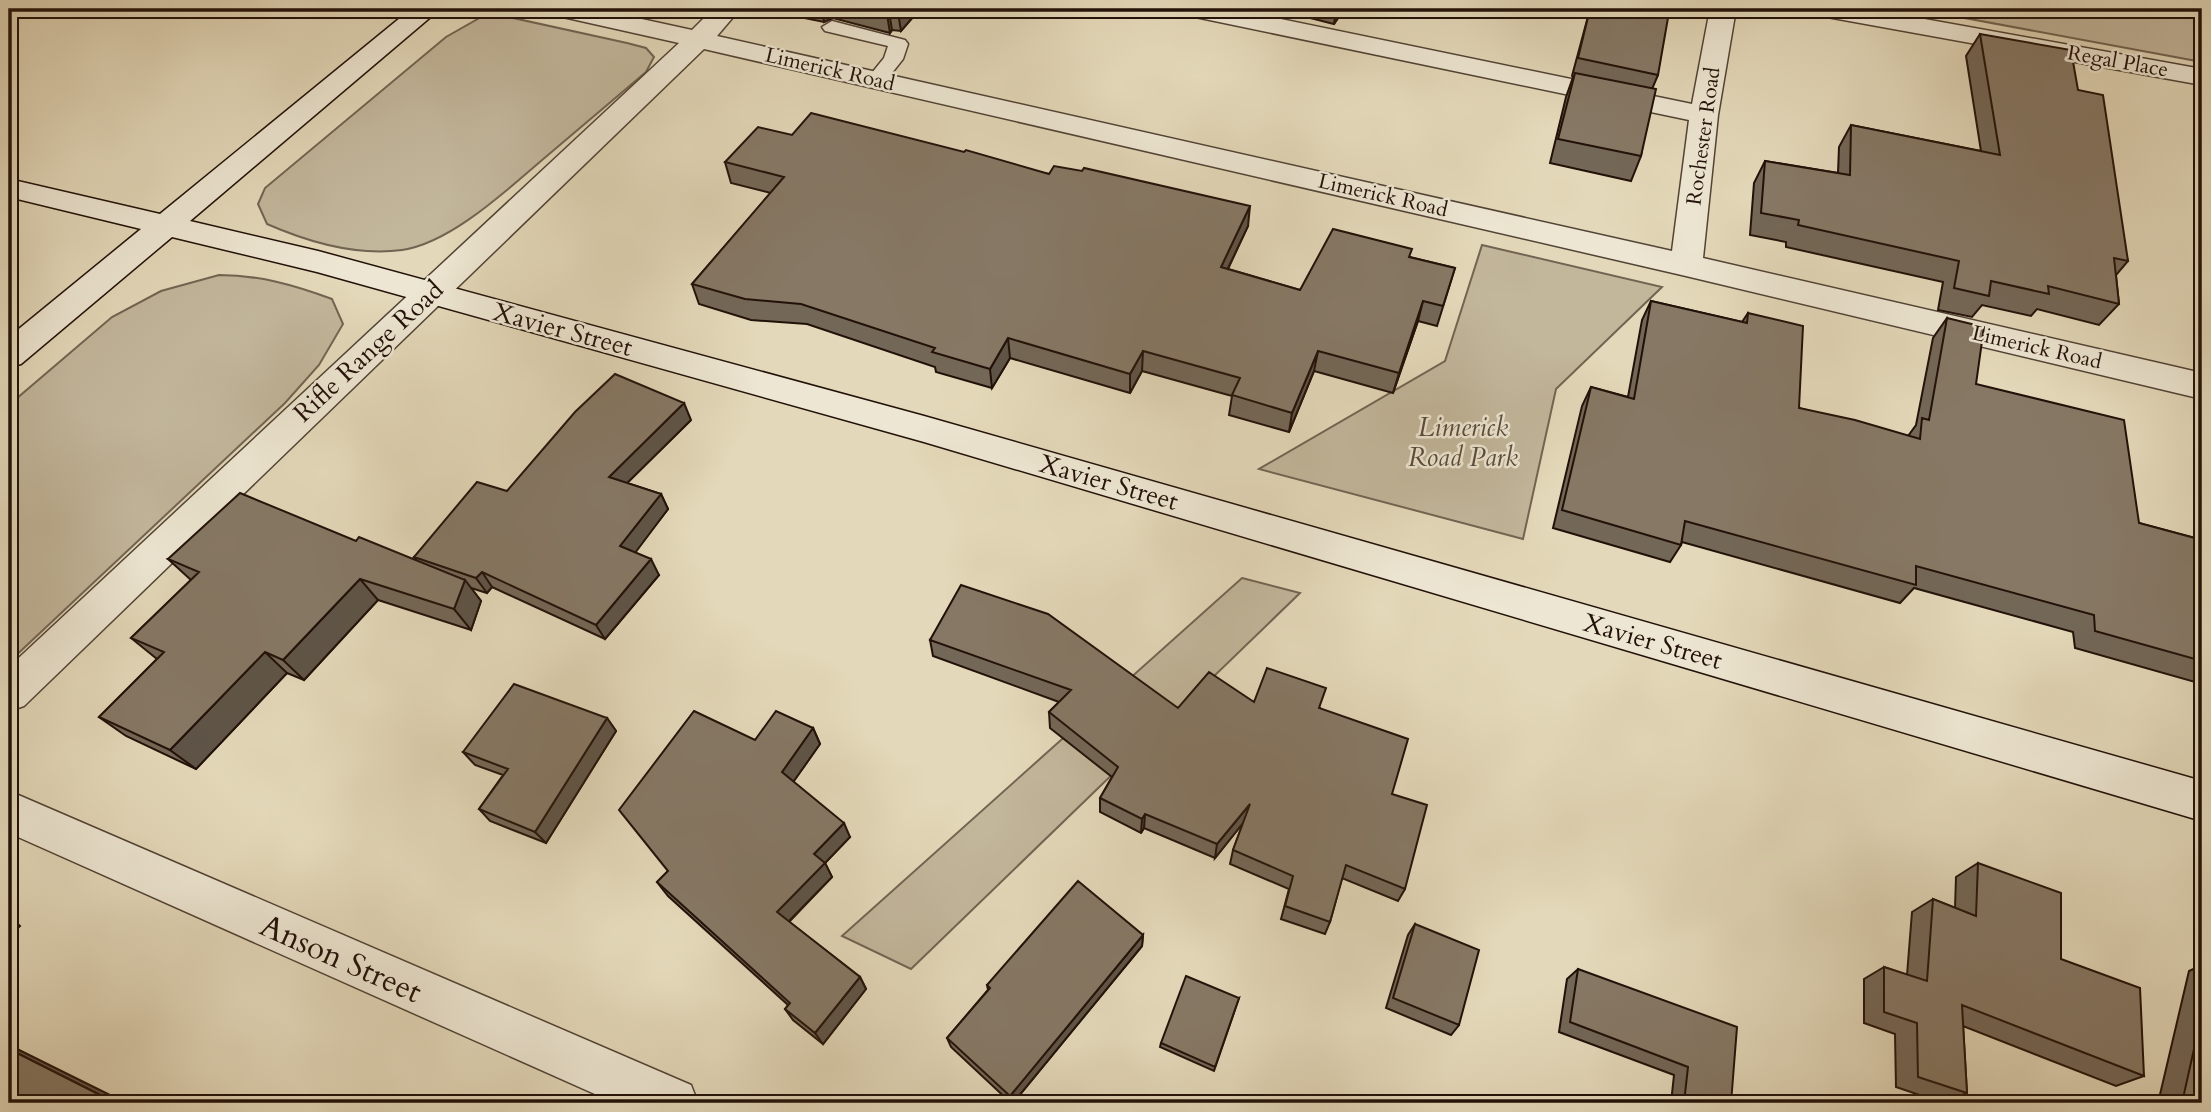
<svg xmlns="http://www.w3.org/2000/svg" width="2211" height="1112" viewBox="0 0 2211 1112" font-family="Cardo,serif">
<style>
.green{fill:#c2b69b;stroke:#726452;stroke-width:2}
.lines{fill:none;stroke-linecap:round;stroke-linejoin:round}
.lane-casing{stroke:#524335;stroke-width:3}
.street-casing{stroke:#524335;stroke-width:3}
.secondary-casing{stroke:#221109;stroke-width:3}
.lane{fill:#ede6d2;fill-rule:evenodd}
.street{fill:#ede6d2;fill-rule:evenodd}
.secondary{fill:#ede6d2;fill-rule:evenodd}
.wall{fill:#736757;stroke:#221109;stroke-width:2}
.shaded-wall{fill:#5e5447;stroke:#221109;stroke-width:2}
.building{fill:#867865;stroke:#221109;stroke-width:2}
.labels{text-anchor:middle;stroke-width:5;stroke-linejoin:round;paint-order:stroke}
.far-street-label{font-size:21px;fill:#221109;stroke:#ede6d2}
.street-label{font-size:26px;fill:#221109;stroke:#ede6d2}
.park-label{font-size:26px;font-style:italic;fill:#5a4b3c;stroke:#ede6d2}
.near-street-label{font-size:32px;fill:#221109;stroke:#ede6d2}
</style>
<rect width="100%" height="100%" fill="#e3d8b9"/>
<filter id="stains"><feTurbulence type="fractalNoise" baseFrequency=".00286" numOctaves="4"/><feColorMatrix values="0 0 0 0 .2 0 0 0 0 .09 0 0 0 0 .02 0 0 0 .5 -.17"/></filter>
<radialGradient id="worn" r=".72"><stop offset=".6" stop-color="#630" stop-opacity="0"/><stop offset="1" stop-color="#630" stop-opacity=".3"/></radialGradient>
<!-- green -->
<path class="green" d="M1916 9H2202V62Z
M483 16H504L627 43 646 48 654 57 646 72C613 100 581 127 548 155 510 187 452 243 402 250 357 256 308 242 267 224L258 204 265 188 446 37Z
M1482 245 1662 287 1556 389 1523 539 1259 469 1445 361Z
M219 275C259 275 294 285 332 299L343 324 319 365 285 403 9 662V405L112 317 161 291Z
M1242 578 1300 593 911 969 842 936Z"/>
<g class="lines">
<defs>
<path id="lane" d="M832 21 905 40 908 44 903 59 884 83H870L867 79 884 58 888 46 825 31 822 27Z"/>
<path id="street" d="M550 9H596L692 30 713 9H740L717 36 1672 251 1689 120 1200 18 1191 16 1187 10 1232 9 1692 104 1710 9H1736L1718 115 1703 258 2202 373V399L1686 276 704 49 24 706 9 711V667L679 43 554 15Z
M1814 9H1869L2202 69V85L1827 17 1818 15Z
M9 791 691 1085 698 1103H615L9 833Z"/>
<path id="secondary" d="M411 9H440L190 221 318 251 924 416 2202 781V821L924 442 317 272 172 237 21 364 9 367V337L141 229 9 197V179L160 214Z"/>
</defs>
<!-- lane casing -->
<use href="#lane" class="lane-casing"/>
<!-- street casing -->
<use href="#street" class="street-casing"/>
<!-- secondary casing -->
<use href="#secondary" class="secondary-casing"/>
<!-- lane -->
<use href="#lane" class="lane"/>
<!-- street -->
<use href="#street" class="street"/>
<!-- secondary -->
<use href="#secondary" class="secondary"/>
</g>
<!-- wall -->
<path class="wall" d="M802 9H920L901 31 892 30 890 33 833 18 824 22 804 18Z
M1275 9H1344L1334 24Z
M1590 9H1648L1658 75 1652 89 1641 156 1631 181 1550 163 1566 97 1573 77 1572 76Z
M1980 34 2078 90 2128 261 2116 275 2119 304 2099 325 2037 309 2031 316 1982 305 1972 317 1938 310 1943 282 1786 247V242L1750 235 1754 183 1765 161 1838 173 1839 147 1851 125 1981 151 1966 56Z
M792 135 1049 174 1248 226 1228 269 1300 290 1410 257 1455 268 1437 326 1418 321 1393 393 1314 371 1289 432 1229 415 1232 396 1142 371 1130 393 1010 358 992 388 936 372 935 367 807 324 751 320 699 304 692 284 771 193 731 183 725 162Z
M1651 301 1742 322 1748 313 1799 408 1908 436 1916 425 1933 338 1947 318 1976 384 2139 523 2199 539V536L2202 533V684L2075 648 2073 632 1914 588 1900 603 1682 542 1681 545 1670 562 1553 528 1582 406 1591 387 1628 397 1642 320Z
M691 420 627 483 661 494 668 509 635 552 659 575 605 639 492 587 487 593 471 588 481 601 471 630 378 600 304 680 287 673 196 769 126 736 99 717 157 659 131 638 191 580 168 559 356 541 417 561 414 557 507 491Z
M930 640 1178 708 1254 702 1320 708 1392 794 1405 889 1398 901 1342 878 1330 922 1325 934 1281 919 1289 889 1230 864 1233 850 1243 823 1215 858 1144 828 1141 833 1100 812V798L1112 777 1050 728 1049 712 1059 702 933 656Z
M607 718 616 731 546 843 490 821 479 809 503 775 475 765 463 752Z
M813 728 820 744 793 782 850 837 825 863 832 877 789 922 860 977 866 989 823 1044 793 1020 785 1009 788 1005 668 896 657 882 668 871 755 740Z
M1978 863 2061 959 2144 1076 2116 1086 1963 1026 1967 1093 1943 1103 1896 1087 1895 1034 1864 1023V979L1884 967 1907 975 1912 912 1933 899 1955 908 1956 877Z
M1415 924 1459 1025 1451 1035 1386 1008 1408 935Z
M1143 935 1142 946 1013 1103H1011L951 1047 947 1038 988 990 987 985Z
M2202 965V1103H2158L2189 971Z
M1578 969 1731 1103H1671L1674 1075 1559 1032 1567 979Z
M1239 998 1214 1071 1160 1047 1161 1043Z"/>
<!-- shaded-wall -->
<path class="shaded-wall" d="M822 9H831L833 18 824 22Z
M901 9H920L901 31 898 12Z
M1336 9H1344L1334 24Z
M889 11 892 30 890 33 887 14Z
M1250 206 1248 226 1219 287 1221 267Z
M1423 301 1418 321 1393 393 1399 373Z
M1008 338 1010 358 992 388 990 369Z
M1143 351 1142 371 1130 393V374Z
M1318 351 1314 371 1289 432 1292 413Z
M684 403 691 420 617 493 609 477Z
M661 494 668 509 629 561 620 546Z
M651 559 659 575 605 639 596 625Z
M482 572 492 587 487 593 476 578Z
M360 579 378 600 304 680 283 660Z
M465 580 481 601 471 630 454 609Z
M265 652 287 673 196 769 170 750Z
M607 718 616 731 546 843 535 832Z
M813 728 820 744 789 788 782 772Z
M1250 804 1247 818 1215 858 1217 844Z
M1145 814 1144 828 1141 833 1142 819Z
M844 823 850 837 825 863 832 877 785 925 777 912 814 854Z
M9 916 20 926 9 936Z
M1143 935 1142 946 1013 1103H1012L1010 1096Z
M860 977 866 989 823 1044 815 1033Z
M9 1045 126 1103H116L9 1049Z"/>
<!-- building -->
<path class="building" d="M867 9H901L898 12 889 11 887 14Z
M1590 9H1648L1669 12 1658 75 1578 58Z
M1980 34 2071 50 2078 90 2103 95 2128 261 2114 258 2119 304 2048 286 2049 294 1991 281 1989 296 1954 288 1959 261 1798 225 1799 220 1761 213 1765 161 1850 175 1851 125 2000 155Z
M1575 73 1656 89 1641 156 1558 139Z
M811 113 964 152 966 150 1049 174 1054 166 1082 171 1084 168 1250 206 1221 267 1300 290 1333 229 1412 249 1409 257 1455 268 1443 306 1423 301 1399 373 1318 351 1292 413 1232 395 1240 378 1143 351 1130 374 1008 338 990 369 932 352 935 348 801 304 745 299 692 284 784 177 725 162 758 127 792 135Z
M1651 301 1747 323 1748 313 1803 326 1799 408 1855 420 1920 439 1922 418 1929 420 1947 318 1984 327 1976 384 2124 420 2139 523 2202 540V661L2095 631 2094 615 1916 566V585L1685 521 1681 545 1562 510 1591 387 1634 399Z
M615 374 684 403 609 477 661 494 620 546 651 559 596 625 482 572 476 578 414 557 477 482 507 491 575 412Z
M240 493 356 541 359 537 465 580 454 609 360 579 283 660 265 652 170 750 99 717 164 652 131 638 199 572 168 559Z
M961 585 1048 614 1178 708 1209 672 1254 702 1267 668 1326 688 1319 708 1408 739 1392 794 1427 805 1405 889 1346 865 1330 922 1285 906 1293 876 1233 850 1250 804 1217 844 1145 814 1142 819 1100 798 1118 767 1049 712 1071 690 930 640Z
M514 684 607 718 535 832 479 809 508 769 463 752Z
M694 711 755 740 776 711 813 728 782 772 844 823 814 854 825 863 777 912 860 977 815 1033 785 1009 790 1003 657 882 668 871 619 810Z
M1978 863 2061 893V959L2140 988 2144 1076 1962 1005 1967 1093 1918 1077 1917 1023 1884 1012V967L1927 981 1933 899 1976 916Z
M1078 881 1143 935 1010 1096 947 1038 990 988 987 985Z
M1415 924 1479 950 1459 1025 1393 998Z
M1578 969 1737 1027 1731 1103H1684L1688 1067 1570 1022Z
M1186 976 1239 998 1215 1067 1161 1043Z
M2202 1013V1103H2182Z
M9 1049 116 1103H9Z"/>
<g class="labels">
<!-- far-street labels -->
<g class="far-street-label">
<text transform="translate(2118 61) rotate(10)" y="7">Regal Place</text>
<text transform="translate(830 69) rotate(13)" y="7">Limerick Road</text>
<text transform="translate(1703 136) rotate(-82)" y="7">Rochester Road</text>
<text transform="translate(1383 195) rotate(13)" y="7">Limerick Road</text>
<text transform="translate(2037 347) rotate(13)" y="7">Limerick Road</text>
</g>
<!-- street labels -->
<g class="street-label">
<text transform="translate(563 329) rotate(15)" y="9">Xavier Street</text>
<text transform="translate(368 351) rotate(-43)" y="9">Rifle Range Road</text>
<text transform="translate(1109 482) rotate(16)" y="9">Xavier Street</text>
<text transform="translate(1653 641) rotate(16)" y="9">Xavier Street</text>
</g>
<!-- park labels -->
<g class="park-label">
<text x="1463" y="436">Limerick<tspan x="1463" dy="30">Road Park</tspan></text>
</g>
<!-- near-street labels -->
<g class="near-street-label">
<text transform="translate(341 958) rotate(24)" y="11">Anson Street</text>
</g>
</g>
<!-- margin -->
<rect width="2211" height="1112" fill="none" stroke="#e3d8b9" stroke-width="35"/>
<rect x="10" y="10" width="2190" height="1091" fill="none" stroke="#221109" stroke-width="3.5"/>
<rect x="18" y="18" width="2176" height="1077" fill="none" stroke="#221109" stroke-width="2"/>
<rect width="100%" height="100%" filter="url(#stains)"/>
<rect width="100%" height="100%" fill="url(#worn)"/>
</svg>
